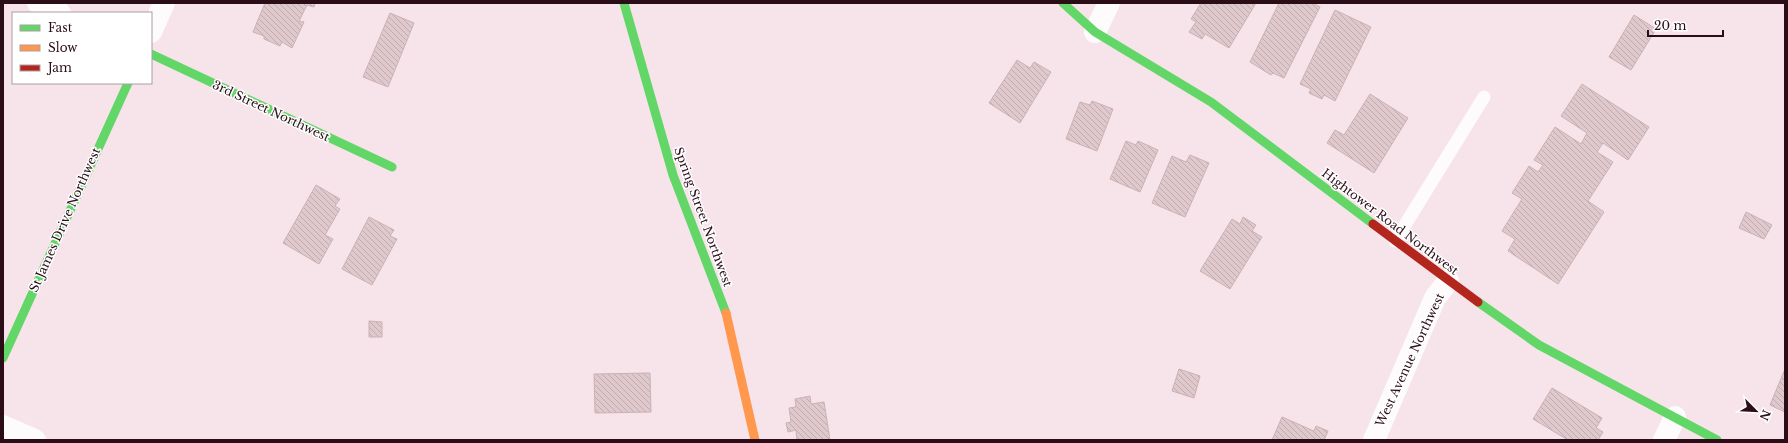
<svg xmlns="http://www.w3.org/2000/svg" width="1788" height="443" viewBox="0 0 1788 443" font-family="'Libre Baskerville',serif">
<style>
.building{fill:url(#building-back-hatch);stroke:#cab2b5}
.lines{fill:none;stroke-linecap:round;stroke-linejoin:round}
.lane{stroke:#fefbfc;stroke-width:13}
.street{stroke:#fefbfc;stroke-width:22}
.fast{stroke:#63d668;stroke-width:9}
.slow{stroke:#ff974d;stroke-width:9}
.jam{stroke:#b3261e;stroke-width:9}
.labels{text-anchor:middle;stroke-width:3;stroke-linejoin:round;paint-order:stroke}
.street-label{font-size:12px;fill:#2b0d18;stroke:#fff}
</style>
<defs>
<pattern id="building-back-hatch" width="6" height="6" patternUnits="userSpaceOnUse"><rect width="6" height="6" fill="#dfc9cc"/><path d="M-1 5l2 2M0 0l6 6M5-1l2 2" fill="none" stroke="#c0abae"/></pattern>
</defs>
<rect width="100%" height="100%" fill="#f7e3ea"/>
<!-- building -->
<path class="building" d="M265 3H315L314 7 307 5 299 21 304 22 292 48 282 42 280 46 264 39V36L253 32Z
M1201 3H1256L1229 48 1205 34 1202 39 1189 32 1196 22 1191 19Z
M1279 3H1313L1320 7 1284 78 1273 73 1271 75 1250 62Z
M1335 10 1371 27 1335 101 1324 95 1322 99 1309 93 1311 89 1300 84Z
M390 13 414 23 388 87 363 77Z
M1634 15 1656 29 1631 70 1609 57Z
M1017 60 1030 68 1034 62 1051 72 1020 123 989 103Z
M1582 84 1649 127 1628 160 1603 143 1597 152 1613 162 1588 201 1604 212 1558 284 1508 251 1515 239 1502 231 1522 199 1512 193 1529 166 1538 172 1543 165 1534 160 1555 127 1581 144 1587 133 1561 116Z
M1370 94 1408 118 1374 173 1327 143 1335 130 1344 135Z
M1092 101 1113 109 1097 151 1066 139 1080 102 1090 105Z
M1126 141 1136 145 1138 141 1158 150 1140 192 1110 179Z
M1190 155 1209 163 1185 217 1152 203 1172 156 1186 162Z
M316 185 340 199 335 206 340 209 325 235 333 239 319 264 283 243Z
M1746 212 1772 225 1764 239 1739 228Z
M369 217 394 230 390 236 397 239 372 285 342 269Z
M1243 217 1256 225 1252 231 1262 237 1230 289 1200 271 1232 219 1240 224Z
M369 321 382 322V337H369Z
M1179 369 1200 376 1194 398 1172 391Z
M1785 369V412L1770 405Z
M650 373 651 412 595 413 594 374Z
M1552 388 1602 418 1596 428 1603 432 1598 440H1568L1533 419Z
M810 396 811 404 824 402 830 440H797L796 430 788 432 786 423 791 422 789 408 796 407 795 399Z
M1282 417 1314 431 1316 426 1328 431 1324 440H1272Z"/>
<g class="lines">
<!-- lane -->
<path class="lane" d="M1395 241 1484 97"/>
<!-- street -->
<path class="street" d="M38 3 60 13
M151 32 164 3
M1095 32 1109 3
M3 426 35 440
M1374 440 1435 298 1448 281
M1664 440 1675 417"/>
<!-- fast -->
<path class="fast" d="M624 3 673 175 726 313
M1063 3 1095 32 1211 102 1373 224
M151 54 392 167
M1478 302 1539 345 1717 440
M3 358 128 83"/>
<!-- slow -->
<path class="slow" d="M726 313 755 440"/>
<!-- jam -->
<path class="jam" d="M1373 224 1478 302"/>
</g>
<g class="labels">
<!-- street labels -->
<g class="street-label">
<text transform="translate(271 111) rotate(25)" y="4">3rd Street Northwest</text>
<text transform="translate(703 217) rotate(70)" y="4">Spring Street Northwest</text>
<text transform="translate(65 220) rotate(-66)" y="4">St James Drive Northwest</text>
<text transform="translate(1390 222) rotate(37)" y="4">Hightower Road Northwest</text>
<text transform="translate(1410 360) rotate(-65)" y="4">West Avenue Northwest</text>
</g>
</g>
<!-- border -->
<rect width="1788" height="443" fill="none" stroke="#2b0d18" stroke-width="8"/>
<!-- legend -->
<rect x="12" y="12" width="140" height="72" fill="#ffffff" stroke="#aa9ea3"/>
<rect x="20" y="25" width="20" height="6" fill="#63d668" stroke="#aa9ea3"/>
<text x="48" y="32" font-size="12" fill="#2b0d18">Fast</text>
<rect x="20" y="45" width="20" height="6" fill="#ff974d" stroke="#aa9ea3"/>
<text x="48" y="52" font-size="12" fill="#2b0d18">Slow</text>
<rect x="20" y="65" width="20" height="6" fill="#b3261e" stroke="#aa9ea3"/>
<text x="48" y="72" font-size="12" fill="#2b0d18">Jam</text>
<!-- north arrow -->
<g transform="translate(1756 411) rotate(114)" stroke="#ffffff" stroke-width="3" paint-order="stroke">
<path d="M0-3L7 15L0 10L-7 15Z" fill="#2b0d18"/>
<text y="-6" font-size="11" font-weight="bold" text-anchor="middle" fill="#2b0d18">N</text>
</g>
<!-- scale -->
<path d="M1648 30v6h75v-6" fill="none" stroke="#2b0d18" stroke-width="2"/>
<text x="1654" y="30" font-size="12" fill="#2b0d18" stroke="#ffffff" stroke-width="3" paint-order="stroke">20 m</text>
</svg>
